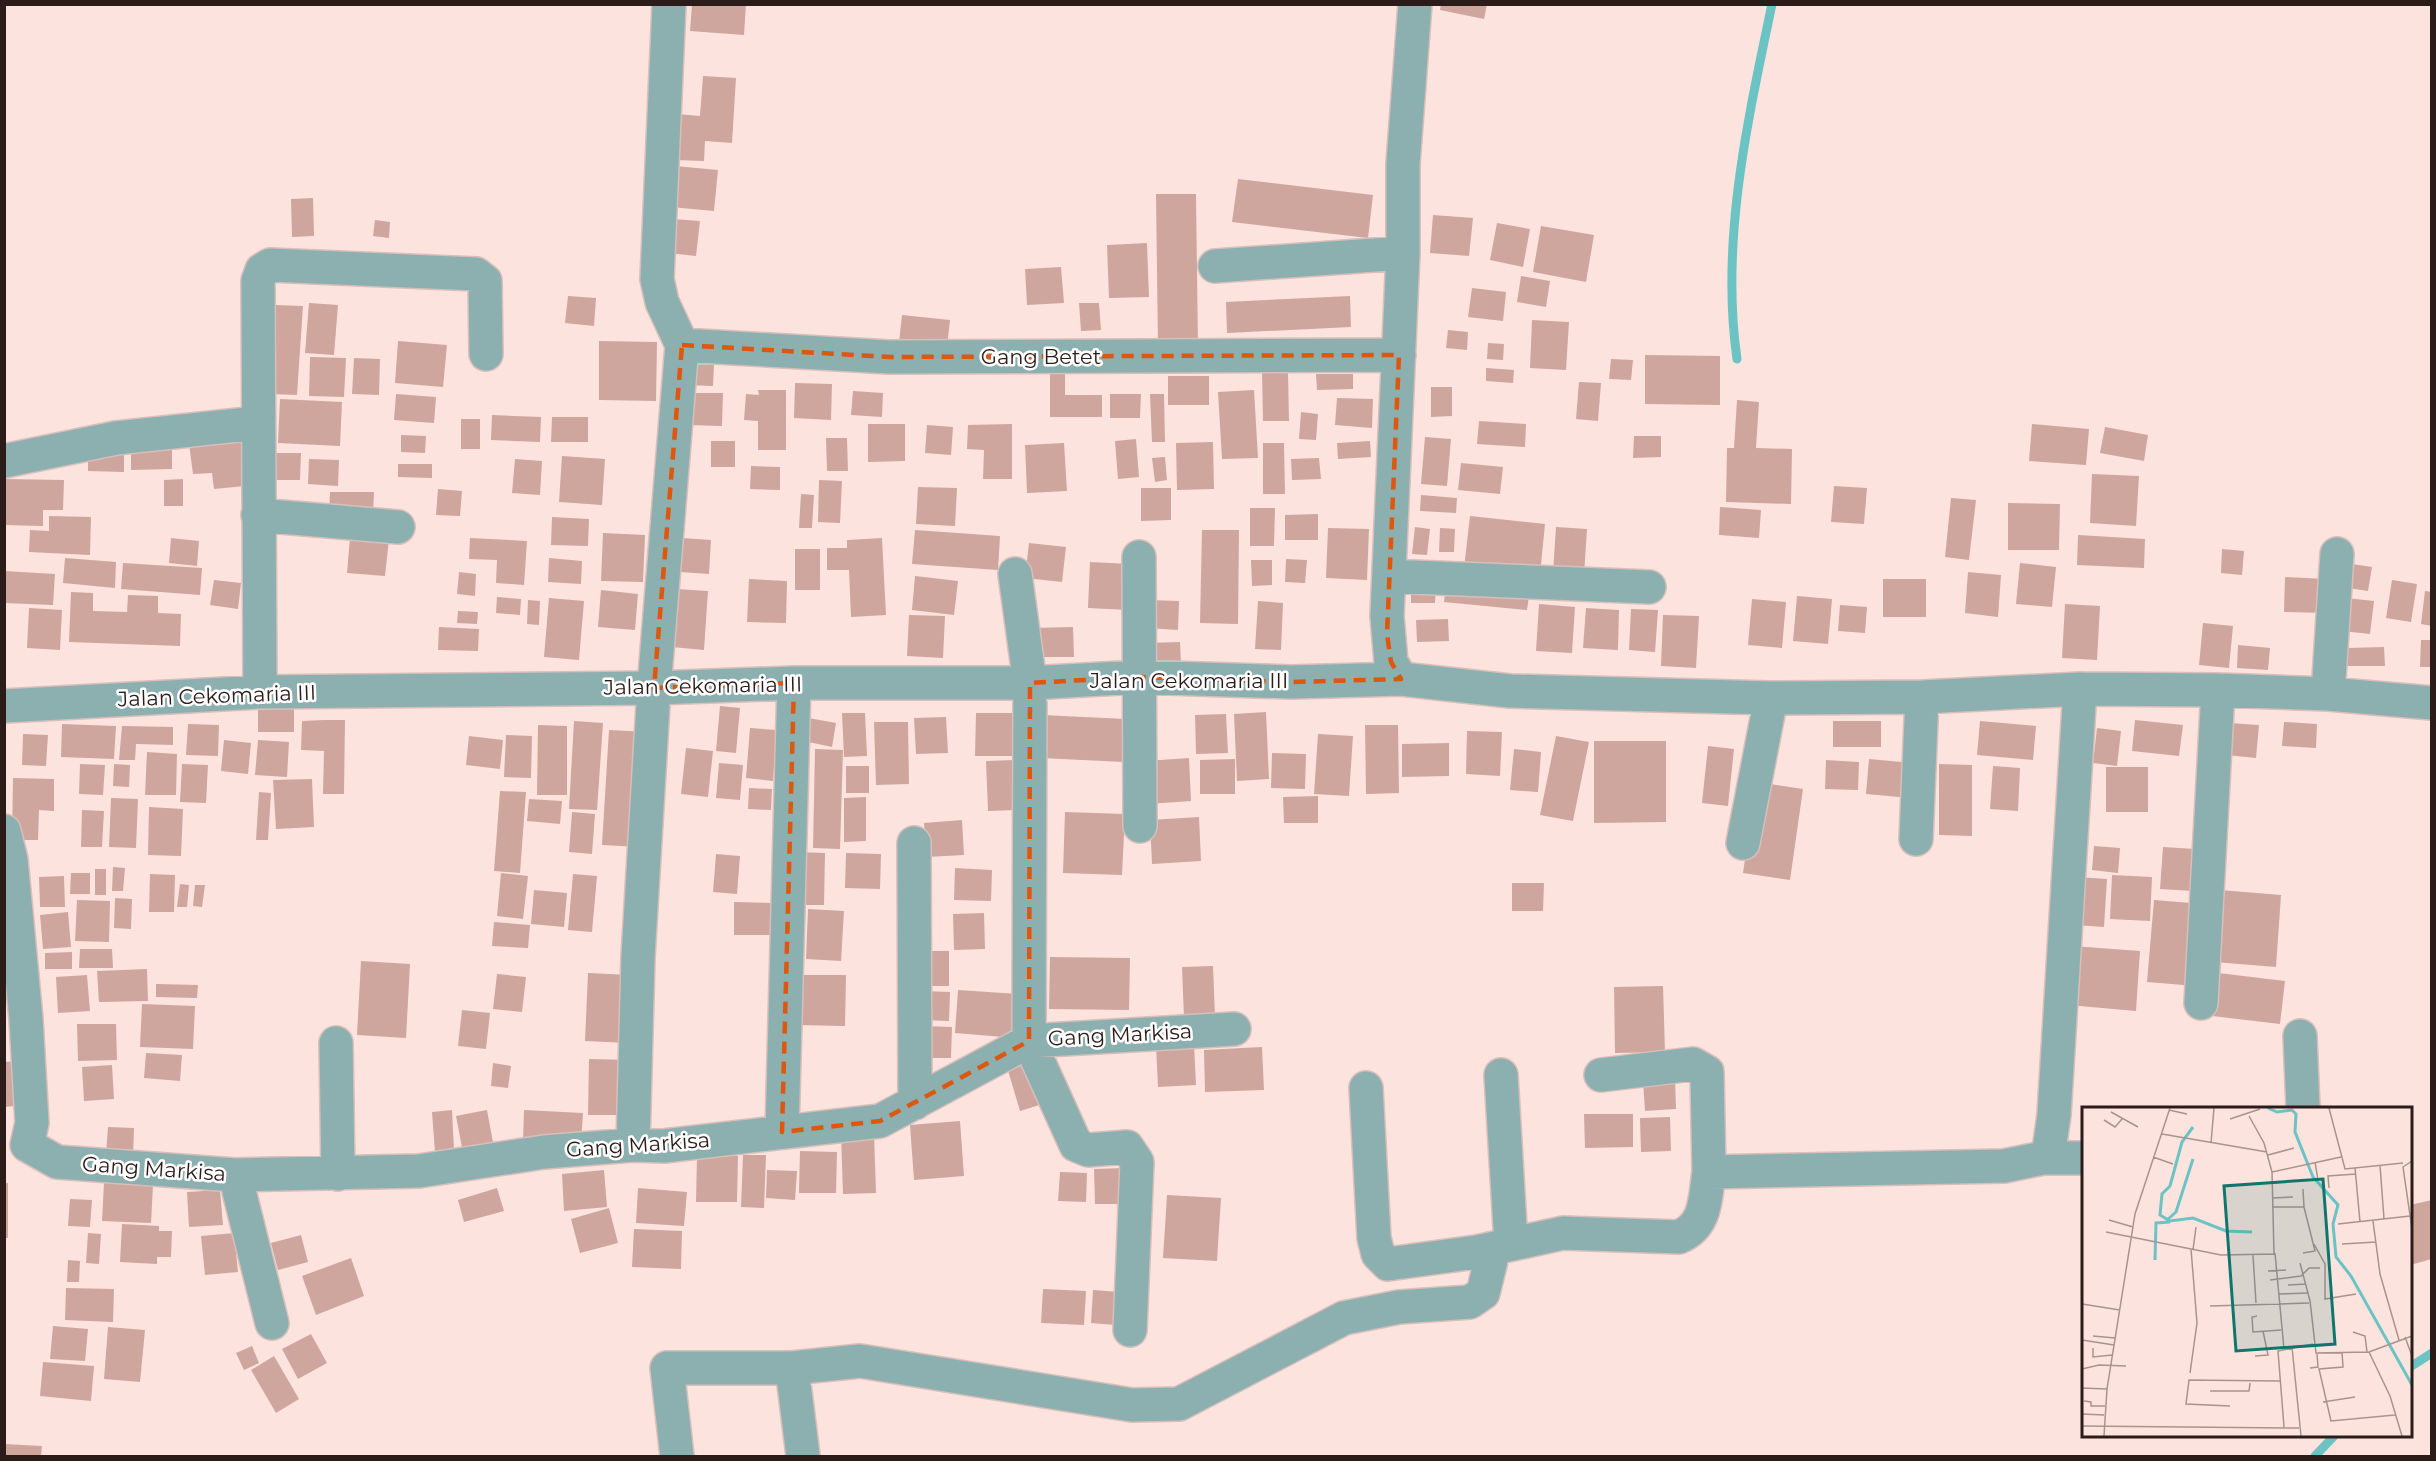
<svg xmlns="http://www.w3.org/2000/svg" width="2436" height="1461" viewBox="0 0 2436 1461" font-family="Montserrat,sans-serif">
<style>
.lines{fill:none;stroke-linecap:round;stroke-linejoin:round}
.stream{stroke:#6bc3c4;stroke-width:9}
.building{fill:#cea69e}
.minor-casing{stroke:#d7bfbb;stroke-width:36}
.minor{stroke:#8cafb0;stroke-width:33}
.marked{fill:none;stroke:#df560d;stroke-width:4.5;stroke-dasharray:12 8;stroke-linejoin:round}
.labels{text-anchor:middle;stroke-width:5;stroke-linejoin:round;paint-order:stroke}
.street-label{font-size:21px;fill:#2b1c19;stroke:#fff}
.inset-river{fill:none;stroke:#6bc3c4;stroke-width:3}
.inset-road{fill:none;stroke:#a9938f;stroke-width:1.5}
.view{fill:#0f766e;fill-opacity:0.15;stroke:#0f766e;stroke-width:3}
.inset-edge{fill:none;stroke:#2b1c19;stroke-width:3}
</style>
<rect width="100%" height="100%" fill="#fde3de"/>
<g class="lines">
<!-- stream -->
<path class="stream" d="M1737 359C1720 241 1748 119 1772 4
M2410 1367 2432 1353
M2315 1456 2334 1436"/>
</g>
<!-- building -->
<path class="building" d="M692 4H746L744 35 690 31Z
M1441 4H1487L1484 19 1440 10Z
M703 76 736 78 732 143 705 141 704 161 674 160 677 114 700 116Z
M675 166 718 170 714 211 671 207Z
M1238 179 1373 195 1368 238 1232 222Z
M1156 194H1196L1198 347H1158Z
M313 198 314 236 292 237 291 199Z
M1433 215 1473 218 1469 256 1430 253Z
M672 219 700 221 696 256 668 253Z
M375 220 390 222 389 238 373 236Z
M1497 223 1530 229 1523 267 1490 260Z
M1541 226 1594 235 1586 282 1533 272Z
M1147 243 1149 297 1109 298 1107 245Z
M1061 267 1064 303 1027 305 1025 269Z
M1521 276 1550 281 1546 307 1517 302Z
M1472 288 1506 292 1503 321 1468 317Z
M568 296 596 298 594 326 565 323Z
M1350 296 1351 327 1227 333 1226 302Z
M309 303 338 305 334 355 305 353Z
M1079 303H1099L1101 330 1081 331Z
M276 305 303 306 297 395 270 394Z
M902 315 950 320 947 347 899 342Z
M1532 320 1569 322 1566 370 1530 368Z
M1448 330 1468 332 1467 350 1446 348Z
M398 341 447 345 443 387 395 383Z
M599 341 657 342 656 401 599 400Z
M1488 343 1504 344 1503 360 1487 359Z
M1645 355 1720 356V405L1645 404Z
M310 357 346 358 344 397 309 396Z
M354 358 380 359 379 395 352 394Z
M1611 359 1633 360 1631 380 1609 379Z
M687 363 714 364 713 386 686 385Z
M1486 368 1514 370 1513 383 1486 381Z
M1065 371V395H1102V417H1050V372Z
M1262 371H1288L1289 421H1263Z
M1316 374H1353V389L1317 390Z
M1168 376H1209V405H1168Z
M1579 382 1601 383 1598 421 1576 419Z
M795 383 832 384 831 420 794 418Z
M1431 387H1452V416L1431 417Z
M758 390H786V450H758V421L744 420 746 394 759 395Z
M1254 390 1258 458 1222 459 1218 392Z
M853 391 883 393 882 417 851 415Z
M688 393H723L722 426 687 425Z
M396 394 436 397 434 423 394 420Z
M1110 394H1141L1140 418H1110Z
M1150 394H1164L1165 442H1152Z
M1337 398 1373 399 1372 428 1335 425Z
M280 399 342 402 340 446 278 443Z
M1737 400 1759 402 1756 448 1792 449 1791 504 1726 502 1727 448H1734Z
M1301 412 1318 414 1316 440 1299 439Z
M492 415 541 417 540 442 491 440Z
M552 417H588V442H551Z
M461 419H480V449H461Z
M1479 421 1526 424 1525 447 1477 444Z
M868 424H905V461L868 462Z
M1012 424V479H983L984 450 967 449 968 425Z
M2032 424 2089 429 2086 465 2029 461Z
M927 425 953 427 951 455 925 453Z
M2105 427 2148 435 2144 461 2100 453Z
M401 435 426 436 425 453 401 452Z
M1634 436H1661V457L1633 458Z
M1425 437 1451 439 1447 486 1421 484Z
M242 438 245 486 214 489 212 473 193 474 189 444Z
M826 438H847L848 471H827Z
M1136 439 1139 477 1118 479 1115 441Z
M711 441H735V467H711Z
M1370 441 1371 457 1338 459 1337 443Z
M172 442V469L131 470V443Z
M1213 442 1214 489 1177 490 1176 443Z
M1064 443 1067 491 1027 493 1025 445Z
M1263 443H1284L1285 494H1263Z
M88 447 124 448V472L88 471Z
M274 453H301L300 480H274Z
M562 456 605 459 602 505 559 502Z
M1165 457 1167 480 1155 482 1152 458Z
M1319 458 1321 479 1292 480 1291 459Z
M309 459 339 460 338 486 308 484Z
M515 459 542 461 540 495 512 493Z
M1461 463 1503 467 1500 494 1458 490Z
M398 464H432V478L398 477Z
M751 466 780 467V490L750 489Z
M2092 474 2139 476 2136 526 2090 523Z
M4 479 64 480 63 510H43V526L4 525Z
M183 479V506H164V480Z
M819 480 842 481 840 523 818 522Z
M1834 486 1867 488 1864 524 1831 522Z
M918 487 957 488 955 526 916 524Z
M1141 488H1171V520L1141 521Z
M438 489 462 491 460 516 436 515Z
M330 492H374L373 515H329Z
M801 494 814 495 812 528H799Z
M1421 495 1457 498 1456 513 1420 511Z
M1951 498 1976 500 1969 560 1945 557Z
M2008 503 2060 504 2059 550H2008Z
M1720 507 1761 510 1759 538 1719 535Z
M1250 508H1275L1274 546H1250Z
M1318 514V540H1285V515Z
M49 516 91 517 90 555 29 552 30 530 49 531Z
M1470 516 1545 524 1540 575 1464 568Z
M552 517 589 519 588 546 551 545Z
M351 526 390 530 385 576 347 573Z
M1415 527 1430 529 1427 555 1412 554Z
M1556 527 1587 529 1584 575 1553 573Z
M1328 528 1369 529 1367 580 1326 578Z
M1440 528 1455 529 1454 552H1439Z
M915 530 1000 536 998 570 912 564Z
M1202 530H1239L1238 624 1200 623Z
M603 533 645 535 643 582 601 581Z
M2078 535 2145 539 2144 568 2077 565Z
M171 538 199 541 197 566 169 563Z
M470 538 527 541 524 585 496 583 497 560 469 559Z
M682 538 711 540 709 574 680 572Z
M882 538 886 615 851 617 849 570H827V548H847V540Z
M1029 543 1066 547 1062 582 1025 578Z
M795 549H820V590H795Z
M2222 549 2244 551 2242 575 2221 573Z
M65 558 116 562 115 588 63 583Z
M549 558 582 561 581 584 548 582Z
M1286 559 1307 560 1305 583 1285 582Z
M1251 560H1272V585L1252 586Z
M1090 562 1130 564 1128 610 1088 608Z
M123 563 202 568 200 595 121 589Z
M2020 563 2056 567 2052 607 2016 604Z
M2352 564 2372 567 2368 591 2348 588Z
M4 571 55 574 53 605 4 603Z
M459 572 476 574 475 596 457 594Z
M1968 572 2001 575 1998 617 1965 613Z
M915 576 958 581 954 615 912 610Z
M2285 577 2327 579 2326 613 2284 612Z
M749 579 787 581 786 623 747 622Z
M1883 579H1926V617H1883Z
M214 580 241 583 238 609 210 605Z
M2392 580 2417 584 2411 622 2386 618Z
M1446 581 1530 589 1527 610 1444 602Z
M1411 584H1436L1435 603H1411Z
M676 589 708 591 704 650 672 647Z
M601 590 638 594 635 630 598 627Z
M2425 591 2432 592V626L2421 624Z
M71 592 93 593V611L127 612 128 595 158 596V613L181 614 180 646 69 642Z
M1797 596 1832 599 1828 644 1793 641Z
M497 597 521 599 520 615 496 613Z
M549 598 584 601 579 660 544 657Z
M2346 598 2374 601 2370 634 2342 631Z
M1752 599 1786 602 1782 648 1748 645Z
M528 600 540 601 539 625 527 624Z
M1149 600 1179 601 1178 630 1148 628Z
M1258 601 1283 603 1281 650 1255 649Z
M1539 604 1575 607 1572 653 1536 651Z
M2065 604 2100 606 2097 660 2062 658Z
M1840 605 1867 607 1865 633 1838 631Z
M29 608 62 610 60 650 27 648Z
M1586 608 1619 610 1618 650 1583 648Z
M1631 609 1658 610 1655 652 1629 650Z
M458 611 478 612 477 624 457 623Z
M909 615 945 616 943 658 907 656Z
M1663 615 1699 616 1696 668 1661 666Z
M1448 619 1449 641 1417 642 1416 620Z
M2203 623 2233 626 2229 668 2199 665Z
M439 627 479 629 478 651 438 650Z
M1073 627 1074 657H1031V628Z
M2421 640H2432V667H2420Z
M1180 642 1181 664 1149 665 1148 643Z
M2238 645 2270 648 2268 670 2237 668Z
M2384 647 2385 666H2347V648Z
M720 706 740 708 736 753 716 751Z
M258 709H294V732H258Z
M1266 712 1269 779 1237 781 1234 714Z
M842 713H865L867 756 844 757Z
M976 713H1015L1014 756H975Z
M1226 714 1228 753 1196 754 1195 715Z
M1042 715 1126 719 1124 762 1041 758Z
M803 717 836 723 832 747 799 740Z
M946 717 948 753 916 754 914 718Z
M324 720H345L344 794H323L324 751 301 750 302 721Z
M2135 720 2183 725 2179 756 2132 751Z
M574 721 603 723 597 810 569 809Z
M1833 721H1881V747H1833Z
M1980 721 2036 726 2033 760 1977 755Z
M874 722H908L909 784 876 785Z
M2284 722 2317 724 2316 748 2282 746Z
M2229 723 2259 725 2256 758 2226 755Z
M62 724 116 726 114 759 61 757Z
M188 724 219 725 218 756 186 755Z
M538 725 567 726V795H537Z
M1365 725H1398L1399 793 1366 794Z
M122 726 173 727V745L136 744 135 760H119Z
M750 728 777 730 773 781 746 778Z
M2097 728 2121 731 2117 766 2093 763Z
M609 730 647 732 640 847 602 845Z
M1467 731 1502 732 1500 776 1466 774Z
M23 734 48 735 46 766 22 765Z
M1318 734 1353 736 1349 796 1314 794Z
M506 735 532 736 531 778 504 777Z
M469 736 503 740 500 769 466 765Z
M1556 736 1589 742 1573 821 1540 815Z
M224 740 251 743 248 774 221 771Z
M258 740 289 742 287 777 255 775Z
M1594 741H1666V822L1594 823Z
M1449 743V776L1402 777V744Z
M1708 746 1734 749 1728 806 1702 803Z
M686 748 713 751 708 797 681 794Z
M815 749 843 750 840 849 813 848Z
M1514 749 1541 752 1538 792 1510 790Z
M147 752 177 754 176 795H145Z
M1272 753 1306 754 1305 789 1271 788Z
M1189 758 1191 801 1148 804 1145 761Z
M1235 759V794H1200V760Z
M1869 759 1913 763 1910 798 1866 794Z
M1014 760 1016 810 988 811 986 761Z
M1826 760 1859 762 1858 790 1825 789Z
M719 763 743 765 740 800 716 798Z
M80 764 105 765 103 795 79 794Z
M114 764 130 765 129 787 113 786Z
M182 764 208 765 206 803 180 802Z
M1939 764 1972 765V836L1939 835Z
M846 766H869V793H846Z
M1993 766 2020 768 2018 811 1990 809Z
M2106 767H2148V812H2106Z
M13 778 54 779V811L39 810 38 840H12Z
M312 779 314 827 276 829 273 780Z
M1756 782 1803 789 1790 880 1743 873Z
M749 788 772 789 771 810 748 809Z
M500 791 526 792 520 873 494 871Z
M259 792 271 793 268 840H256Z
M1318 796V823H1284L1283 797Z
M866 797V841L844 842V798Z
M111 798 138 799 136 848 109 847Z
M529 799 562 801 560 824 527 821Z
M149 807 183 809 181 856 148 855Z
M82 810 104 811 102 847H81Z
M572 812 595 814 592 854 569 852Z
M1065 812 1125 814 1122 875 1063 873Z
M1199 817 1201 861 1152 864 1150 820Z
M962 820 964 855 927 857 924 823Z
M2094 846 2120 848 2118 873 2092 870Z
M2163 847 2195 849 2193 891 2160 889Z
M797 852 825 853 824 905H796Z
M846 853 881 854 880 889 845 888Z
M716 854 740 856 737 894 713 892Z
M113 867 125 868 123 891H112Z
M955 868 992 870 991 901 954 900Z
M95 869H106V895H95Z
M71 873H90V894H70Z
M501 873 528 876 523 919 497 916Z
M150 874 175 875 174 912H149Z
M573 874 597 876 592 932 568 930Z
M2112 875 2152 877 2150 921 2110 919Z
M64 876 65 907H40L39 877Z
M2078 877 2107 879 2104 927 2075 925Z
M1512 883H1544L1543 911H1512Z
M180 884 189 885 187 907H177Z
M195 885H205L202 907 193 906Z
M534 890 567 893 564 927 531 924Z
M2220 890 2281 895 2276 967 2214 962Z
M115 898 132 899 131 929 114 928Z
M77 900 110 901 109 942 75 941Z
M2154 900 2203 904 2196 986 2147 982Z
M734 902 776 903 775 935H734Z
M808 909 844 911 841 961 806 959Z
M68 912 71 947 43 949 40 915Z
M984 913 985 949 954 950 953 914Z
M494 922 530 925 528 948 492 946Z
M2072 946 2140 951 2136 1011 2068 1005Z
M80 949H112L113 968H79Z
M923 951H949V986H923Z
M72 952V969H45V953Z
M1050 957 1130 958 1129 1010 1049 1009Z
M361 961 410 964 406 1038 357 1035Z
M1213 966 1215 1017 1184 1018 1182 967Z
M147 969 148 1001 99 1002 97 971Z
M2210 972 2285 981 2280 1024 2204 1015Z
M588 973 630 975 627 1043 585 1041Z
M497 974 526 977 522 1012 493 1009Z
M87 975 90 1011 58 1013 56 977Z
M798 975H846L845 1026 797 1025Z
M156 984 198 985 197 998 156 997Z
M1663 986 1665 1052 1615 1053 1614 987Z
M958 990 1019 994 1016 1038 955 1033Z
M922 991 950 992 949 1021 921 1020Z
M142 1004 195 1006 193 1049 140 1047Z
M462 1010 490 1013 486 1049 458 1046Z
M77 1024H116L117 1060 78 1061Z
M923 1026 952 1027 951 1058H922Z
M1194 1044 1196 1085 1158 1087 1156 1045Z
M1262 1047 1264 1090 1205 1092 1204 1050Z
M146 1053 182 1055 180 1081 144 1078Z
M1037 1058 1049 1102 1020 1111 1007 1067Z
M589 1059 632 1060V1115H588Z
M21 1061 24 1105 5 1107V1062Z
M493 1063 511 1066 508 1088 491 1086Z
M112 1065 114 1099 84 1101 82 1067Z
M1675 1079 1676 1109 1645 1111 1643 1081Z
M452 1110 454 1150 435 1152 432 1112Z
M487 1110 495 1153 464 1158 456 1116Z
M524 1110 583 1113 581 1143 523 1140Z
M1584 1114H1633V1147L1585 1148Z
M1670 1117 1671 1151 1641 1152 1640 1118Z
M960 1121 964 1176 914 1180 910 1125Z
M108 1127 134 1128 133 1157 106 1156Z
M874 1134 876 1193 843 1194 841 1135Z
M800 1151 837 1152 836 1193H799Z
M697 1155 738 1156 737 1202H696Z
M743 1155H766L764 1208 741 1207Z
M1126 1168V1204H1095L1094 1169Z
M604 1170 607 1207 564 1211 562 1174Z
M767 1170 797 1171 795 1200 766 1198Z
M1060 1172 1087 1173 1086 1202 1058 1201Z
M4 1183H8V1238H4Z
M104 1183 153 1185 151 1223 102 1221Z
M497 1188 504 1211 464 1222 458 1200Z
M638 1188 687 1192 684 1226 636 1223Z
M220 1190 223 1225 189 1227 187 1192Z
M1167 1195 1221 1198 1217 1261 1163 1258Z
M70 1199 92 1200 90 1227 68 1226Z
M2432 1200V1259L2410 1265V1205Z
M609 1208 618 1243 580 1253 571 1219Z
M122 1224 159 1226V1231H172L171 1257H157V1264L120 1262Z
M634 1229 682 1231 681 1269 632 1267Z
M88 1233 101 1234 99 1264 86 1263Z
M234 1233 238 1272 205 1275 201 1236Z
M301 1235 308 1262 278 1270 271 1243Z
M351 1258 364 1296 316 1315 302 1276Z
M68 1260 80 1261 79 1282H67Z
M66 1288 114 1289 113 1322 65 1320Z
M1043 1289 1086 1291 1084 1325 1041 1323Z
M1093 1290 1119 1292 1116 1325 1091 1323Z
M53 1326 88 1329 85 1361 50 1359Z
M108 1327 145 1330 140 1382 104 1379Z
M311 1334 327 1363 298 1379 282 1349Z
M252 1346 259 1363 244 1370 236 1353Z
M274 1356 299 1399 276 1413 251 1370Z
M43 1362 94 1366 91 1401 40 1396Z
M5 1444 42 1446 41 1456H5Z"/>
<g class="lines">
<defs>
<path id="minor" d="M1415 4 1403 164V253L1387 616 1391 662 1401 679 1510 691 1771 698 1922 697 2080 689 2218 690 2328 694 2432 703
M1215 266 1403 253
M682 345 889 357 1399 355
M4 461 116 438 258 423
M258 515 398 527
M1139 557 1140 826
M1015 574 1030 683 1029 1041 1076 1145 1088 1150 1127 1147 1137 1162 1130 1330
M1389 576 1649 587
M260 692 258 281 262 270 270 265 476 274 485 281 486 354
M2328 694 2337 554
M4 706 260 692 654 688 794 683H1030L1138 677 1291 682 1401 679
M4 831 11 860 26 1019 32 1123 27 1145
M1916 839 1922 697
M914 843 915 1103
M1743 843 1771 698
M2201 1003 2218 690
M2300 1036 2303 1108
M336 1043 338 1174
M1501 1075 1511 1244
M1601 1075 1693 1064 1707 1072 1709 1172
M1366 1088 1374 1238 1378 1254 1388 1264 1476 1252 1563 1233 1679 1237C1707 1225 1705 1198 1709 1172L2004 1166 2043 1158 2049 1150 2054 1115 2080 689
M782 1132 794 683
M27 1145 57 1162 235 1175 419 1171 544 1152 633 1145 664 1146 880 1121 1029 1041 1234 1029
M633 1145 638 957 654 688 682 345 662 302 657 279 669 4
M2043 1158H2084
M235 1175 272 1323
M792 1368 803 1456
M677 1456 667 1368H792L860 1361 1132 1405 1179 1404 1344 1318 1399 1307 1470 1302 1483 1293 1494 1248"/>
</defs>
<!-- minor casing -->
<use href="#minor" class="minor-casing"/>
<!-- minor -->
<use href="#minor" class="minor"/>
</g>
<!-- marked area -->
<path class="marked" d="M682 345 889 357 1399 355 1387 634 1391 662 1401 679 1291 682 1138 677 1030 683 1029 1041 880 1121 782 1132 794 683 654 688Z"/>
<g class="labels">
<!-- street labels -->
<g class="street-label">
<text x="1041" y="364">Gang Betet</text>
<text x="1189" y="688">Jalan Cekomaria III</text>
<text transform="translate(703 686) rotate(-1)" y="7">Jalan Cekomaria III</text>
<text transform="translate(217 696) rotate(-2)" y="7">Jalan Cekomaria III</text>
<text transform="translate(1120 1035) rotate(-3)" y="7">Gang Markisa</text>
<text transform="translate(638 1145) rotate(-4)" y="7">Gang Markisa</text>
<text transform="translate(154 1169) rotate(4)" y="7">Gang Markisa</text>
</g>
</g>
<!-- overview -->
<g transform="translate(2082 1107)">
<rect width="330" height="330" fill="#fde3de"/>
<path class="inset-river" d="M186 1 195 5 210 3 214 7 213 25 231 70 256 98 251 117 254 150 269 169 330 278M111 20 100 35 88 79 80 87 78 108 88 114 111 111 144 124 170 125M85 113 94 105 111 52M73 153 74 116 88 115"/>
<path class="inset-road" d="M247 1 263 62 321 56M87 3 105 7M29 5 56 20M167 9 182 36 190 65M148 12 178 2M22 13 33 20 40 12M80 27 185 45M129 36 132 1M186 48 212 41M71 50 91 57M330 54 321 60 330 122M233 55 236 73M298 58 302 112M273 61 278 115M247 81 246 69 274 67M221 82 222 100M190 91 211 90M191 100H222L233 144 221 146M27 113 51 120M291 114 298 167 317 233M256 117 328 109M24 125 139 148 192 147 190 65 259 50M232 137 243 157V192L274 187M260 137 294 135M111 143 114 120M193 146 202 242M171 148 174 196M218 156 228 194 234 246 287 245 330 229M186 164 204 163M188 173 219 169 227 161H238M206 178 224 177M196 187 227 186M0 197 38 203M128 199 227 196M175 209 170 210 171 225 199 223M271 225 283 229 285 245M11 229 33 231M323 230 330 249M0 233 32 238M210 240 219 329M11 241V250L30 248M260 245 261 260 237 262 249 314 313 308M287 245 308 289 320 329M173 249 186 248 181 224M228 261 236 260 235 247M0 262 17 258 44 259M108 266 115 216 109 142M0 281 25 282M128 284H167L168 276M2 294 9 295V299H23M241 295 273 290M148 299 104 297 107 273 198 274M0 307 22 308M0 319 217 321M202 320 196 244 231 237M22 329 25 282 53 107 88 1"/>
<path class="view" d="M241 72 253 237 154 244 142 79Z"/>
<rect width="330" height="330" class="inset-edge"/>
</g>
<!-- border -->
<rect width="2436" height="1461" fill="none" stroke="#2b1c19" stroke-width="12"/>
</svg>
